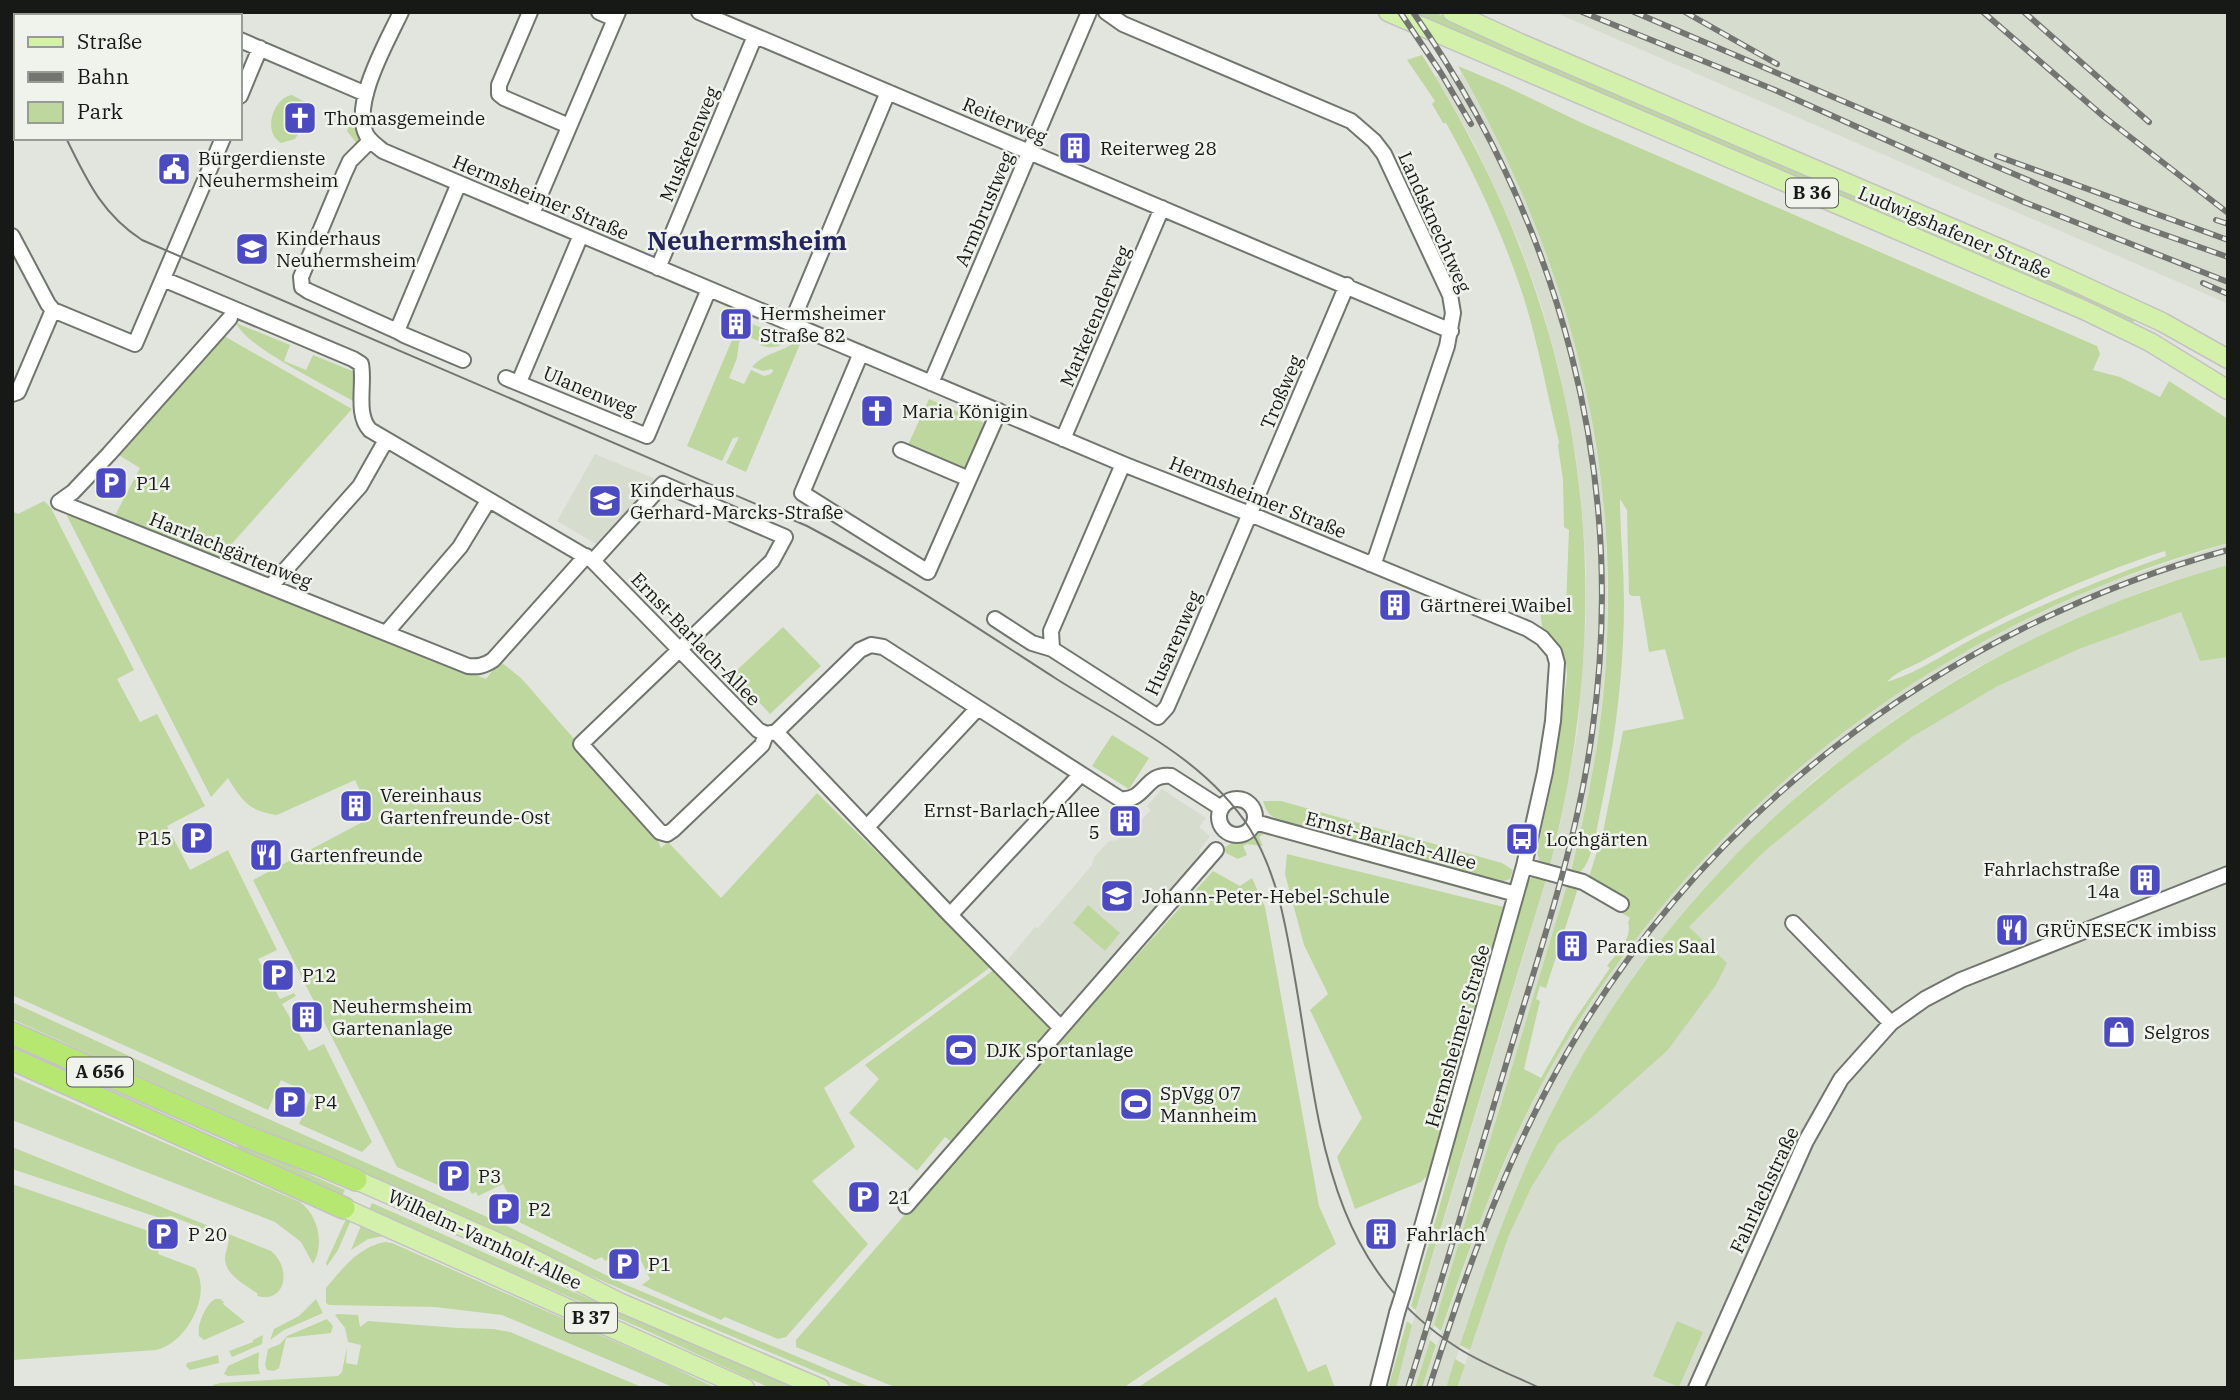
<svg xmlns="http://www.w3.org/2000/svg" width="2240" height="1400" viewBox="0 0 2240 1400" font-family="'IBM Plex Serif',serif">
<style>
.built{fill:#d6ddcf}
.green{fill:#bdd79f;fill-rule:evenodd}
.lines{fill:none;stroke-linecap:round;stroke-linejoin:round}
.minor-casing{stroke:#71756e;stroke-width:18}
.major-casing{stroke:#c3c3c2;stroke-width:21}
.highway-casing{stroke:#c3c3c2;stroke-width:24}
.minor{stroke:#fff;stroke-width:14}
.major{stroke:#d3f1aa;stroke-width:18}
.highway{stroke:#b6e871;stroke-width:21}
.tram{stroke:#737571;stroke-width:2}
.rail-casing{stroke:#737571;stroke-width:6}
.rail{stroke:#eff3ec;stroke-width:3.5;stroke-dasharray:10;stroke-linecap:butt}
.minor-bridge-casing{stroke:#71756e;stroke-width:18;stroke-linecap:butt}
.minor-bridge{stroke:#fff;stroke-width:14}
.labels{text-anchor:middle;stroke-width:5;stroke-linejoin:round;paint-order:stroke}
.shield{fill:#eff3ec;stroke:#585a56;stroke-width:2}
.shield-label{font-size:18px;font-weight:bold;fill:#171916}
.poi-label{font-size:19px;fill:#171916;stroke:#eff3ec;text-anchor:start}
.street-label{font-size:19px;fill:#171916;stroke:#eff3ec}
.district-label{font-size:26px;font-weight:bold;fill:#24255f;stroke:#eff3ec}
</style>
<rect width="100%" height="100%" fill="#e2e5de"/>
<!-- built -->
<path class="built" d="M1554 12H2228V304L2199 291Z
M1441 73 1456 77 1462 74 1480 106 1510 162 1529 206 1563 297 1587 392 1602 488 1606 537 1608 635 1599 731 1592 779 1567 885 1415 1388H1396L1412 1325 1528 941 1561 821 1578 728 1586 620V562L1580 490 1576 457 1559 369 1541 304 1520 245 1475 145 1436 77Z
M595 454 660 481 601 547 557 521Z
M2228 543V565L2151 588 2066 623 1976 668 1932 695 1891 722 1813 781 1705 887 1642 964 1613 1006 1561 1093 1539 1137 1503 1221 1446 1388H1422L1483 1213 1519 1129 1543 1083 1568 1038 1625 952 1656 911 1724 835 1799 766 1839 734 1879 705 1964 651 2010 626 2104 584Z
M2181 612 2200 660 2228 657V1388H1457L1509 1235 1531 1188 1558 1144 1596 1114 1667 1051 1726 963 1689 927 1766 850 1842 788 1912 737 1996 687 2079 649Z
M1162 789 1206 818 1199 827 1210 836 1199 851 1204 856 1063 1014 1005 963 1035 927 1038 928 1092 865 1094 857 1109 841 1117 840 1128 829 1130 819 1141 820 1151 810 1147 806Z"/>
<!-- green -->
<path class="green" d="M1408 12H1434L1507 45 2137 317 2132 324Z
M1422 55C1582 309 1624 574 1550 865L1539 860 1537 851 1554 773 1567 675 1566 662 1560 648 1542 628 1540 608 1566 606 1569 530 1564 527 1563 480 1558 446 1559 442C1545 386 1536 329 1516 275 1497 222 1473 171 1446 123H1443L1432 104 1435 101 1407 60Z
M1458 66 1503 85 1582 123 2097 346 2100 354 2093 370 2120 377 2160 397 2169 381 2228 419V543C1936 622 1687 817 1543 1082 1500 1161 1470 1246 1441 1331L1434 1325 1567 885 1578 888 1546 988 1540 986 1536 999 1540 1001 1524 1069 1541 1078 1573 1022 1610 968 1607 966C1616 954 1633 939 1628 922L1630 918 1619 911 1625 898 1589 877 1603 832 1623 731 1684 719 1665 649 1649 652 1640 596H1632L1629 594 1627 510 1620 499C1620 533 1624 567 1624 601 1624 672 1615 743 1600 813 1597 828 1592 863 1580 872L1571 871C1582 825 1593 778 1599 731 1631 493 1577 273 1458 66ZM2165 551 2166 556C2105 578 2046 602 1988 631 1954 647 1923 671 1887 682 1896 671 1912 667 1924 660 1986 625 2051 592 2119 567 2134 562 2150 555 2165 551Z
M292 95 305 102C309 116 303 127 295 139L281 143C262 132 273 98 292 95Z
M356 110 357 129 361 140 357 144 347 131 354 111Z
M741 319 744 320 746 338 739 342 737 358 729 378 744 384 751 370 764 376 771 374 773 371 772 369 763 371 752 367C767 351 779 354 795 342L800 344 746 472 726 463 739 437 733 438 722 461 687 446Z
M236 323 290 345 284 361 306 370 313 355 355 372V402C329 387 246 347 236 323Z
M750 323 788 339C781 348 770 349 760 345L761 342 749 337 747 324Z
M224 336 352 409 212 566 486 679 500 661 522 679 654 831 661 848 668 842 721 898 817 793 992 966 824 1088 855 1147 812 1181 868 1244 786 1337 778 1339 725 1317 721 1320 642 1285 650 1279 634 1246 605 1261 602 1257 595 1260 519 1222 520 1217 503 1184 478 1196 476 1192 472 1194 457 1167 438 1185 397 1167 253 880 372 817 355 780 277 815C249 811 242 801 228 778L211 797 67 516 70 511 110 525 140 468 117 454Z
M929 399 989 425 968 472 908 445Z
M44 501 51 508 134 670 117 679 140 722 157 714 205 806 167 826 190 870 228 850 277 950 258 959 280 999 294 993 296 996 282 1004 309 1051 324 1044 372 1142 362 1152 299 1124 312 1095 281 1080 268 1110 12 995 14 991 12 986V511L18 514Z
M2228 565V657L2200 661 2181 612 2079 649 1996 687 1912 737 1842 788 1766 850 1689 927 1727 963 1716 985 1667 1051 1596 1114 1558 1144 1531 1188 1509 1235 1470 1350 1460 1345C1488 1259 1518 1174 1561 1094 1699 834 1945 642 2228 565Z
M783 627 821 666 770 714 733 674Z
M1112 735 1149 758 1129 789 1092 766Z
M1263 801H1281L1502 863 1513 870 1510 879 1500 882 1280 824 1281 820C1269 816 1267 813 1263 801Z
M1264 830 1271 832 1270 836 1264 834 1259 837 1263 846 1247 844 1243 846 1247 855 1238 859 1226 853 1224 848C1230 843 1255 833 1264 830Z
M1278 833 1492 893 1491 897 1276 837Z
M1287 854 1504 907 1429 1174 1421 1182 1355 1209 1337 1157 1362 1118 1310 1010 1328 994 1304 945 1285 874Z
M1213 871 1240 886 1252 878 1265 907 1319 1206 1336 1244 1123 1388H897L796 1347V1340L941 1173Z
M1534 876 1546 879 1416 1310 1411 1306 1449 1173V1159L1522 896 1525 883Z
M1088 905 1120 933 1105 951 1073 923Z
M995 969 1048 1023 1049 1034 954 1144 945 1137 917 1171 849 1113 879 1079 865 1065Z
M12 1002 179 1079 505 1225 624 1284 872 1388H855L657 1305 96 1057 12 1019Z
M12 1076 300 1202C318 1215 325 1244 313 1264L301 1242 275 1222 12 1120Z
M239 1143 345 1190 342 1196 236 1149Z
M12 1147 271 1251C292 1268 286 1304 257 1296L258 1294C246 1285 224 1275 225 1257 226 1251 228 1245 229 1239L171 1216 160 1218 12 1169Z
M12 1184 169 1238 160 1242 158 1254 195 1268C213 1294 186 1344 156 1350L12 1360Z
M372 1203 696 1346 797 1388H770L643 1329 369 1210Z
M346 1219 351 1220 338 1250 327 1266 326 1263Z
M362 1223 384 1236 368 1239 351 1250Z
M385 1242 392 1243 668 1365 716 1388H675L502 1315 435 1307 329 1305 326 1303V1288C342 1269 358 1247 385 1242Z
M1276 1297 1308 1372 1326 1364 1335 1388H1137Z
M215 1299H220L224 1302 223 1304 245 1322 204 1340 199 1336C197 1325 205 1305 215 1299Z
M316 1299 323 1313 284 1330 270 1340 274 1329 299 1316Z
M338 1314 358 1315 360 1327 368 1321 458 1328 493 1329 510 1332 644 1388H211L213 1385 220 1383 338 1376 342 1372 347 1347 346 1363 357 1365 361 1345 348 1342 345 1328 335 1315Z
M327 1319 333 1326 331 1333 286 1338 279 1368 274 1371 267 1370 265 1365 268 1349 280 1344 287 1336Z
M1407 1321 1412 1325 1396 1388H1388Z
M1677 1321 1703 1332 1679 1387 1653 1376Z
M263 1335 262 1344 232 1357 229 1351 253 1342V1340Z
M1430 1340 1436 1345 1422 1388H1415Z
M259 1352 258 1366 260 1374 228 1376 224 1374 228 1366Z
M218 1355 219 1363 190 1370 186 1366 187 1363Z
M1455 1359 1465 1365 1457 1388H1446Z"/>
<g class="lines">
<defs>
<path id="minor" d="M169 12 177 16
M401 12C387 42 350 105 367 136 371 142 378 147 383 151L1123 464 1250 514 1528 629 1542 638 1554 652 1557 663 1553 721 1545 772 1524 866 1403 1294
M530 12 499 85V94L504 98 569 126
M599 12 615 19
M699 12 1451 331
M1106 12 1123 24 1351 121 1374 141 1384 154 1450 295 1453 313 1447 346 1376 557 1370 564
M240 40 366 94
M240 96 260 48
M370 141 350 161 344 174 301 277 302 287 308 291 397 331 404 335 463 360
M532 214 618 12
M12 236 48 304 53 310 135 344 223 138
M658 268 755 36
M163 279 353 359 361 364C365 384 355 414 370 430L593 561 758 730 766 734 776 732 860 650 871 645 883 647 1120 799C1146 802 1145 772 1171 776L1221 808
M791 324 888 92
M397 331 459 183
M506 378 647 436 709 289
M519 382 581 235
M931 383 1089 12
M12 394 18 392 53 310
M1063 439 1162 208
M901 450 969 479
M802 493 928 572 999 411
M802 493 861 353
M59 502 468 666C478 667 484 666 493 660L586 556
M59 502 73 492 109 454 230 318
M593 561 663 484 785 537 772 561 581 744 660 832 667 834 673 830 762 745 766 734
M271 586 360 486 386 440
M995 619 1032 643 1052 649 1158 717 1167 707 1197 638 1347 285
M386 633 460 547 488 501
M1052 649 1051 631 1123 464
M776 732 950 915 1061 1028
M1219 817a18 18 0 1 1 36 0a18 18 0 1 1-36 0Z
M1255 822 1516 894
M867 827 977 709
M1524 866 1583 882 1621 904
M950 915 1081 774
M1793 923 1891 1023
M906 1206 1216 850
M1378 1388 1397 1313
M1696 1388 1806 1141 1841 1079 1891 1023 1925 999 1961 980 2228 874"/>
<path id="major" d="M1388 12 2084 310 2150 342 2228 390
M1452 12 1520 43 2029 261 2162 322 2228 359
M356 1180 520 1252 621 1303 820 1388
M344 1208 745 1388"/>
<path id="highway" d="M12 1033 245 1136 318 1164 356 1180
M12 1059 344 1208"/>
</defs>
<!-- minor casing -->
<use href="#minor" class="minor-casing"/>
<!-- major casing -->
<use href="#major" class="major-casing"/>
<!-- highway casing -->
<use href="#highway" class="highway-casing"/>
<!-- minor -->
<use href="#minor" class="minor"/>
<!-- major -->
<use href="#major" class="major"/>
<!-- highway -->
<use href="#highway" class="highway"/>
<!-- tram -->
<path class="tram" d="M12 71 16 74
M66 138C87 180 101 213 142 240L807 526C893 571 974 626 1055 678 1124 722 1205 758 1250 829 1278 875 1286 927 1295 979 1320 1121 1323 1262 1458 1348 1483 1364 1512 1375 1540 1388"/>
<defs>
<path id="rail" d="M1400 12 1441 73 1471 124
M1582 12 1775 90 2024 202 2228 282
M1634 12 2049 189 2134 224 2228 257
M1685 12 1777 64
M1983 12 2103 116 2228 213
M2024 12 2149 122
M1997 156 2228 240
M2216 220 2228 224
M2203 283 2228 294
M1408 1388C1445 1270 1480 1152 1515 1034 1545 935 1578 836 1592 733 1629 475 1560 224 1413 12
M1429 1388C1462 1285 1497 1183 1548 1087 1688 822 1940 629 2228 550"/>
</defs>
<!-- rail casing -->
<use href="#rail" class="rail-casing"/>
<!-- rail -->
<use href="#rail" class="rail"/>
<defs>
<path id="minor-bridge" d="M1397 1313 1403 1294"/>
</defs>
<!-- minor-bridge casing -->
<use href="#minor-bridge" class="minor-bridge-casing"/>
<!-- minor-bridge -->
<use href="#minor-bridge" class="minor-bridge"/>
</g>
<!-- icons -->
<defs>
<symbol id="church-square" viewBox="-11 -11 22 22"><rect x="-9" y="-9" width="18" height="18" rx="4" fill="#4c4ac0" stroke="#eff3ec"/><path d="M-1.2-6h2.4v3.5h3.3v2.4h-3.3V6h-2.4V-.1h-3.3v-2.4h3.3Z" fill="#fff"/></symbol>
<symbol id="building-square" viewBox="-11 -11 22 22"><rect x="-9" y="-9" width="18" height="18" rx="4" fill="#4c4ac0" stroke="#eff3ec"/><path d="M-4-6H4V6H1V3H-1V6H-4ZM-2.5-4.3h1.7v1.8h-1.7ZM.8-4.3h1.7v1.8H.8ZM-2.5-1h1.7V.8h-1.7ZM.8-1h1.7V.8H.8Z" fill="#fff"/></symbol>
<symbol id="civic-square" viewBox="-11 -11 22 22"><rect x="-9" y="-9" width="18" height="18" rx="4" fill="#4c4ac0" stroke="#eff3ec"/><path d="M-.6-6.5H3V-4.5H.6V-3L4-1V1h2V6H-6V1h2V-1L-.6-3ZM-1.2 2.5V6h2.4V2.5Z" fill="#fff"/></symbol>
<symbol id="school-square" viewBox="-11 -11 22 22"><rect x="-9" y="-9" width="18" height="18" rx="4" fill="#4c4ac0" stroke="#eff3ec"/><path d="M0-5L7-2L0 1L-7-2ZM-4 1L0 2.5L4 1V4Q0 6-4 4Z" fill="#fff"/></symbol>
<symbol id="parking-square" viewBox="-11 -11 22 22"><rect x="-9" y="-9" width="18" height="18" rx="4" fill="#4c4ac0" stroke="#eff3ec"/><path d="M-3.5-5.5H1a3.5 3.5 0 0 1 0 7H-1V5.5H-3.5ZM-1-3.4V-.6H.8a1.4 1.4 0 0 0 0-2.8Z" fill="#fff"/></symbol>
<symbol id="bus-square" viewBox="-11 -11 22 22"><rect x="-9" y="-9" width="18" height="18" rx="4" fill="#4c4ac0" stroke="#eff3ec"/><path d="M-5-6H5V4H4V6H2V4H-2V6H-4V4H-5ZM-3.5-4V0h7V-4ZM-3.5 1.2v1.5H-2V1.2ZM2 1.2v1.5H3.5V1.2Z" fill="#fff"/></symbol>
<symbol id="restaurant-square" viewBox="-11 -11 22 22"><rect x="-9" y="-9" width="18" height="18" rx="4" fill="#4c4ac0" stroke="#eff3ec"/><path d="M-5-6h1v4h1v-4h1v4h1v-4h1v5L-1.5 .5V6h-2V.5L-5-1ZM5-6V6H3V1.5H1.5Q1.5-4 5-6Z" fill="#fff"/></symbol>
<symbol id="shop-square" viewBox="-11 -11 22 22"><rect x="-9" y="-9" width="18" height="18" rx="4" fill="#4c4ac0" stroke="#eff3ec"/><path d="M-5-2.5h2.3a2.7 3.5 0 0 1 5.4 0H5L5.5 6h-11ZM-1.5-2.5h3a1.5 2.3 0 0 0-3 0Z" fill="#fff"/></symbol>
<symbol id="stadium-square" viewBox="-11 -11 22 22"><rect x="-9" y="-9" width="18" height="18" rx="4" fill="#4c4ac0" stroke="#eff3ec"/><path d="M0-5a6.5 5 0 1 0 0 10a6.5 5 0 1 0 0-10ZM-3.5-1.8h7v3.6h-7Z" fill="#fff"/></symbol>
</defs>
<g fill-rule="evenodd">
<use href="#church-square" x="281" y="99" width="38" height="38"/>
<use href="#building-square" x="1056" y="129" width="38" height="38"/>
<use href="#civic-square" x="155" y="150" width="38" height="38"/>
<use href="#school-square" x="233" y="230" width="38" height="38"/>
<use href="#building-square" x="717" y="305" width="38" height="38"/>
<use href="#church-square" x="858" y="392" width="38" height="38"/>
<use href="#parking-square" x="92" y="464" width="38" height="38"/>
<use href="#school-square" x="586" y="482" width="38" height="38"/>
<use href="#building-square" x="1376" y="586" width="38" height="38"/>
<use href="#building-square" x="337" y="787" width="38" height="38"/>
<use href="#building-square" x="1106" y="802" width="38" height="38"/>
<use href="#parking-square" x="178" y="819" width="38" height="38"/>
<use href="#bus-square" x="1503" y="820" width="38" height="38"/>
<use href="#restaurant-square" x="247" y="836" width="38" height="38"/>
<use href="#building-square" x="2126" y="861" width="38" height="38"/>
<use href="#school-square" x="1098" y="877" width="38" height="38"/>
<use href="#restaurant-square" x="1993" y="911" width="38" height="38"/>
<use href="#building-square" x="1553" y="927" width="38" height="38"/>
<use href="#parking-square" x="259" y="956" width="38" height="38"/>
<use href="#building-square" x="288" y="998" width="38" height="38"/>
<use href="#shop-square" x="2100" y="1013" width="38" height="38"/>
<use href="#stadium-square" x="942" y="1031" width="38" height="38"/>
<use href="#parking-square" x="271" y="1083" width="38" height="38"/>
<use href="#stadium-square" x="1117" y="1085" width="38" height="38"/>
<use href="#parking-square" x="435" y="1157" width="38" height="38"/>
<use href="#parking-square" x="845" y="1178" width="38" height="38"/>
<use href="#parking-square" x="485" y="1190" width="38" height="38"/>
<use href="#parking-square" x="144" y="1215" width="38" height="38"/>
<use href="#building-square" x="1362" y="1215" width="38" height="38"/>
<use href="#parking-square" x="605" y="1245" width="38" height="38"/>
</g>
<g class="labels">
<!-- shield labels -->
<g class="shield">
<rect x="1786" y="178.5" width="52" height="29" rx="5"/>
<rect x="67" y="1057.5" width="66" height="29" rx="5"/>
<rect x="565" y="1303.5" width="52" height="29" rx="5"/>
</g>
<g class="shield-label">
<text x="1812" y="199">B 36</text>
<text x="100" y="1078">A 656</text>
<text x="591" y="1324">B 37</text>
</g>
<!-- poi labels -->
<g class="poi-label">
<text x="324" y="125">Thomasgemeinde</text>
<text x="1100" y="155">Reiterweg 28</text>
<text x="198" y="165">Bürgerdienste<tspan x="198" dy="22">Neuhermsheim</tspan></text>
<text x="276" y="245">Kinderhaus<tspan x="276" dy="22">Neuhermsheim</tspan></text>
<text x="760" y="320">Hermsheimer<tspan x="760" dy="22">Straße 82</tspan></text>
<text x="902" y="418">Maria Königin</text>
<text x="136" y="490">P14</text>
<text x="630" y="497">Kinderhaus<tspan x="630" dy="22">Gerhard-Marcks-Straße</tspan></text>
<text x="1420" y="612">Gärtnerei Waibel</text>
<text x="380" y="802">Vereinhaus<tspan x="380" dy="22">Gartenfreunde-Ost</tspan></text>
<text x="1100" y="817" text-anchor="end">Ernst-Barlach-Allee<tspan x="1100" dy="22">5</tspan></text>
<text x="172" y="845" text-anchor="end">P15</text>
<text x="1546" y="846">Lochgärten</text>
<text x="290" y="862">Gartenfreunde</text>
<text x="2120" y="876" text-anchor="end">Fahrlachstraße<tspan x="2120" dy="22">14a</tspan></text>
<text x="1142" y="903">Johann-Peter-Hebel-Schule</text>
<text x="2036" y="937">GRÜNESECK imbiss</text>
<text x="1596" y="953">Paradies Saal</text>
<text x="302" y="982">P12</text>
<text x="332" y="1013">Neuhermsheim<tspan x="332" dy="22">Gartenanlage</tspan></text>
<text x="2144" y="1039">Selgros</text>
<text x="986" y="1057">DJK Sportanlage</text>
<text x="1160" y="1100">SpVgg 07<tspan x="1160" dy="22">Mannheim</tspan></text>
<text x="314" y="1109">P4</text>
<text x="478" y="1183">P3</text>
<text x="888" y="1204">21</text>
<text x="528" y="1216">P2</text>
<text x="188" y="1241">P 20</text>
<text x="1406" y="1241">Fahrlach</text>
<text x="648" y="1271">P1</text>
</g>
<!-- street labels -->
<g class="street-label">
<text transform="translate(1005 120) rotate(23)" y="7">Reiterweg</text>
<text transform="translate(689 144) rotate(-67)" y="7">Musketenweg</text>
<text transform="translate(541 197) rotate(23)" y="7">Hermsheimer Straße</text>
<text transform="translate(984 209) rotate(-67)" y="7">Armbrustweg</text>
<text transform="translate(1435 222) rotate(66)" y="7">Landsknechtweg</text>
<text transform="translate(1955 232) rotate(23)" y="7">Ludwigshafener Straße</text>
<text transform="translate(1095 316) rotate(-67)" y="7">Marketenderweg</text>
<text transform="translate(590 391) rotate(23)" y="7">Ulanenweg</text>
<text transform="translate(1281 392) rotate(-67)" y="7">Troßweg</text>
<text transform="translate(1258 497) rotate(22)" y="7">Hermsheimer Straße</text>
<text transform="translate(231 550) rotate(22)" y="7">Harrlachgärtenweg</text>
<text transform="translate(696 639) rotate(46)" y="7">Ernst-Barlach-Allee</text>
<text transform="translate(1173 643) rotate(-66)" y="7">Husarenweg</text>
<text transform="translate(1391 840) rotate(15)" y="7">Ernst-Barlach-Allee</text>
<text transform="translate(1457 1036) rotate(-74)" y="7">Hermsheimer Straße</text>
<text transform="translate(1764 1190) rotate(-65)" y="7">Fahrlachstraße</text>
<text transform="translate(485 1239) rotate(25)" y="7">Wilhelm-Varnholt-Allee</text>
</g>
<!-- district labels -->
<g class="district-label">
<text x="747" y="250">Neuhermsheim</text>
</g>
</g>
<!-- border -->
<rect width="2240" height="1400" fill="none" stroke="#171916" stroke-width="28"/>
<!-- legend -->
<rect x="14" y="14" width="228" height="126" fill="#eff3ec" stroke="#999c96" stroke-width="2"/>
<rect x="28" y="37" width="35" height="10" fill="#d3f1aa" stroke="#999c96" stroke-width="2"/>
<text x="77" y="49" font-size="21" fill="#171916">Straße</text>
<rect x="28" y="72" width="35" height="10" fill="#737571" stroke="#999c96" stroke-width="2"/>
<text x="77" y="84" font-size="21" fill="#171916">Bahn</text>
<rect x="28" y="102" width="35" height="21" fill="#bdd79f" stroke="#999c96" stroke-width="2"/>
<text x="77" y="119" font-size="21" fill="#171916">Park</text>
</svg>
